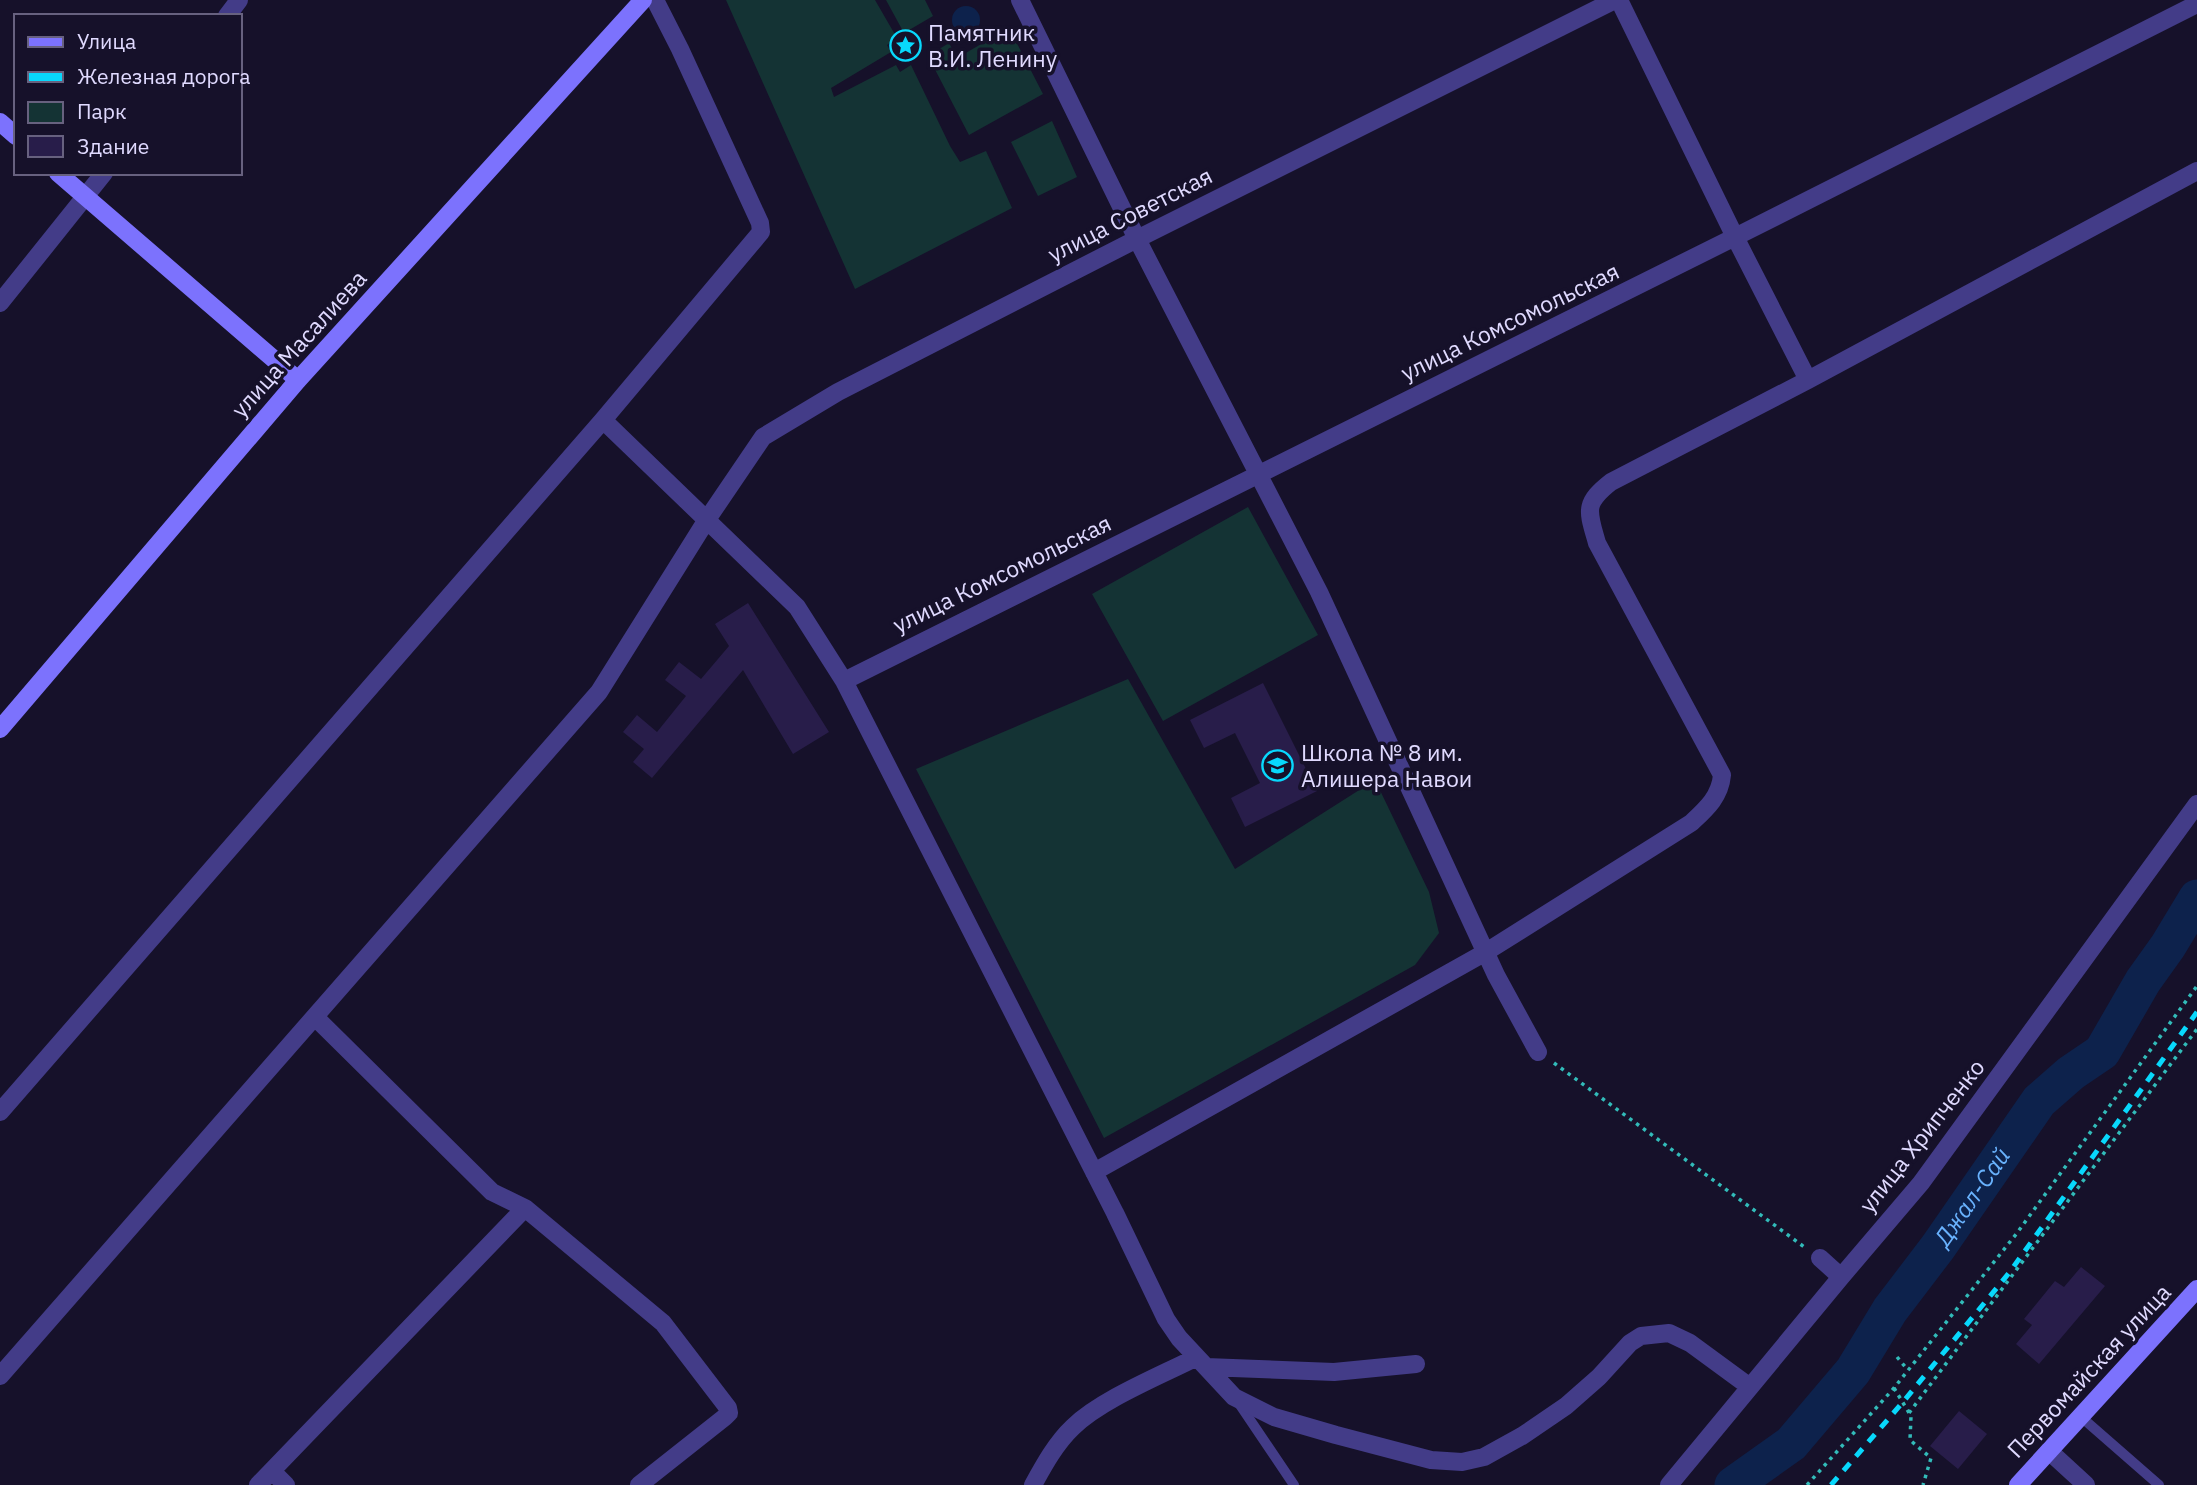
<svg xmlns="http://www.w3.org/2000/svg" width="2197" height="1485" viewBox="0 0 2197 1485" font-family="'IBM Plex Sans',sans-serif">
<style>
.green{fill:#143334}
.water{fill:#0d224c}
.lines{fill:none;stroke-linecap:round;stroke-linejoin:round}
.river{stroke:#0d224c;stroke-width:37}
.building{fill:#281d4a}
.path{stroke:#32bbb9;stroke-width:3.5;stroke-dasharray:3.5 5;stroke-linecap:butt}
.service{stroke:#433c88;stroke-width:10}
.minor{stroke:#433c88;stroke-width:18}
.secondary{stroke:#7c72fd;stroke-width:18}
.rail{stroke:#08d8fc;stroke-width:5;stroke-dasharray:10 9;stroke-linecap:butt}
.labels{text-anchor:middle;stroke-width:7;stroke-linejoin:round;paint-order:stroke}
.poi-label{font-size:23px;fill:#e0daff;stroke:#16112a;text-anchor:start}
.street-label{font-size:23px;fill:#e0daff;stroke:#16112a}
.water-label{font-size:24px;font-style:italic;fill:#69b2fd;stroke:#16112a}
</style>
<rect width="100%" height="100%" fill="#16112a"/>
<!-- green -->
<path class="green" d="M726 0H875L897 38 887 45 891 52 831 88 834 97 896 65 900 72 911 65 950 146 960 162 986 151 1012 208 855 289Z
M886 0H925L933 16 904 33Z
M1009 28 1043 94 969 135 928 56 949 43 957 58Z
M1052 121 1077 177 1038 196 1011 142Z
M1248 507 1318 635 1163 721 1092 594Z
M1128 679 1235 869 1375 780 1429 892 1439 933 1415 965 1104 1138 916 769Z"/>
<!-- water -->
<path class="water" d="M952 20a14 14 0 1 1 28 0a14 14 0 1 1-28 0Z"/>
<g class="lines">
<!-- river -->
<path class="river" id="s1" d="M1733 1485 1791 1444 1853 1371 1890 1310 1938 1247 2039 1101 2071 1073 2102 1052 2143 981 2168 946 2197 898"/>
</g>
<!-- building -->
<path class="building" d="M748 603 829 732 793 754 743 670 652 778 633 762 644 749 623 732 637 715 657 732 686 696 665 680 679 662 701 679 729 646 715 624Z
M1263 683 1317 791 1245 827 1231 798 1260 783 1235 733 1204 748 1190 720Z
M2081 1267 2105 1286 2039 1364 2016 1344 2032 1325 2024 1319 2055 1281 2064 1287Z
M1959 1411 1987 1434 1958 1469 1930 1446Z"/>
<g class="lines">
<!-- path -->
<path class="path" d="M1554 1063 1807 1249
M1897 1357 1907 1369
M1894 1388 1911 1416 1910 1440 1931 1458 1923 1485
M1909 1413 2197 1029
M1807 1485 1894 1388 2017 1233 2197 986"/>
<!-- service -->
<path class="service" d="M1238 1402 1294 1485
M2080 1416 2159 1485"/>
<!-- minor -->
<path class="minor" d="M1020 0 1137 239 1319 592 1496 975 1538 1052
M1619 0 1735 237 1808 380
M227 16 239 0
M0 303 104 173
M603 420 797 607 844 681 1115 1213 1166 1319 1179 1338 1234 1397 1274 1417 1336 1435 1431 1460 1462 1462 1484 1457 1522 1436 1566 1406 1599 1377 1630 1343 1641 1336 1669 1333 1690 1343 1750 1387
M844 681 1735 237 2197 4
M315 1017 492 1192 525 1208 663 1323 728 1408 729 1413 725 1417 639 1485
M0 1112 603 420 761 232 760 223 680 49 655 0
M1094 1172 1486 952 1691 823C1706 809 1720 797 1722 775L1597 543C1588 511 1583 504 1611 482L1808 380 2197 171
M1820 1258 1841 1277
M1206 1367 1334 1372 1416 1364
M0 1376 599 692 706 521 763 437 838 392 1137 239 1615 0
M2049 1451 2086 1485
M272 1471 286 1485
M258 1485 525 1208
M1033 1485C1044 1465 1056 1443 1073 1427 1102 1399 1160 1376 1197 1357
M1669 1485 1841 1277 1921 1183 2197 804"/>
<!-- secondary -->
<path class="secondary" d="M0 122 16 136
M58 173 298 380
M0 729 298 380 643 0
M2018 1485 2197 1289"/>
<!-- rail -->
<path class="rail" d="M1831 1485 1903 1402 2009 1273 2197 1012"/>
</g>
<!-- icons -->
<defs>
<symbol id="sight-ring" viewBox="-11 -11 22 22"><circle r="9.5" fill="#16112a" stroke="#08d8fc" stroke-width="1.5"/><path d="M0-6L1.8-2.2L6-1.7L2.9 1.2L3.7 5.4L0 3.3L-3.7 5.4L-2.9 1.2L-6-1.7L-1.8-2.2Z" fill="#08d8fc"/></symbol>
<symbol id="school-ring" viewBox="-11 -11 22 22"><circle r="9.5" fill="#16112a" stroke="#08d8fc" stroke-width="1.5"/><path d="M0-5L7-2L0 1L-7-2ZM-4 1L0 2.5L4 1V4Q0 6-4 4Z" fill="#08d8fc"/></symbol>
</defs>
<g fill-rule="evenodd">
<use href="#sight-ring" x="888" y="28" width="35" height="35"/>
<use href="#school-ring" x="1260" y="748" width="35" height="35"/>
</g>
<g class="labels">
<!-- poi labels -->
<g class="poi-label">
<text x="928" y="41">Памятник<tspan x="928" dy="26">В.И. Ленину</tspan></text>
<text x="1301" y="761">Школа № 8 им.<tspan x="1301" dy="26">Алишера Навои</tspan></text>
</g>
<!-- street labels -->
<g class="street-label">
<text transform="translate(1130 215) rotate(-27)" y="8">улица Советская</text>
<text transform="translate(1510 322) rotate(-26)" y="8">улица Комсомольская</text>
<text transform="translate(299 344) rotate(-48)" y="8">улица Масалиева</text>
<text transform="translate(1002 574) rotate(-26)" y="8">улица Комсомольская</text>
<text transform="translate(1922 1136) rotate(-52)" y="8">улица Хрипченко</text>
<text transform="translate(2089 1371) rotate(-47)" y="8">Первомайская улица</text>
</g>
<!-- water labels -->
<g class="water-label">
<text dy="8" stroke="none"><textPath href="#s1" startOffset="378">Джал-Сай</textPath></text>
</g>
</g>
<!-- legend -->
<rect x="14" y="14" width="228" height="161" fill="#16112a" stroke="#67617f" stroke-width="2"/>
<rect x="28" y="37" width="35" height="10" fill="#7c72fd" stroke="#67617f" stroke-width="2"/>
<text x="77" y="49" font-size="21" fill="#e0daff">Улица</text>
<rect x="28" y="72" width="35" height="10" fill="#08d8fc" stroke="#67617f" stroke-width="2"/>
<text x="77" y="84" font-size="21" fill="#e0daff">Железная дорога</text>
<rect x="28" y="102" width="35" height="21" fill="#143334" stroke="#67617f" stroke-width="2"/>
<text x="77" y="119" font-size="21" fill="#e0daff">Парк</text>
<rect x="28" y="136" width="35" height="21" fill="#281d4a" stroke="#67617f" stroke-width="2"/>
<text x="77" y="154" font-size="21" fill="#e0daff">Здание</text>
</svg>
